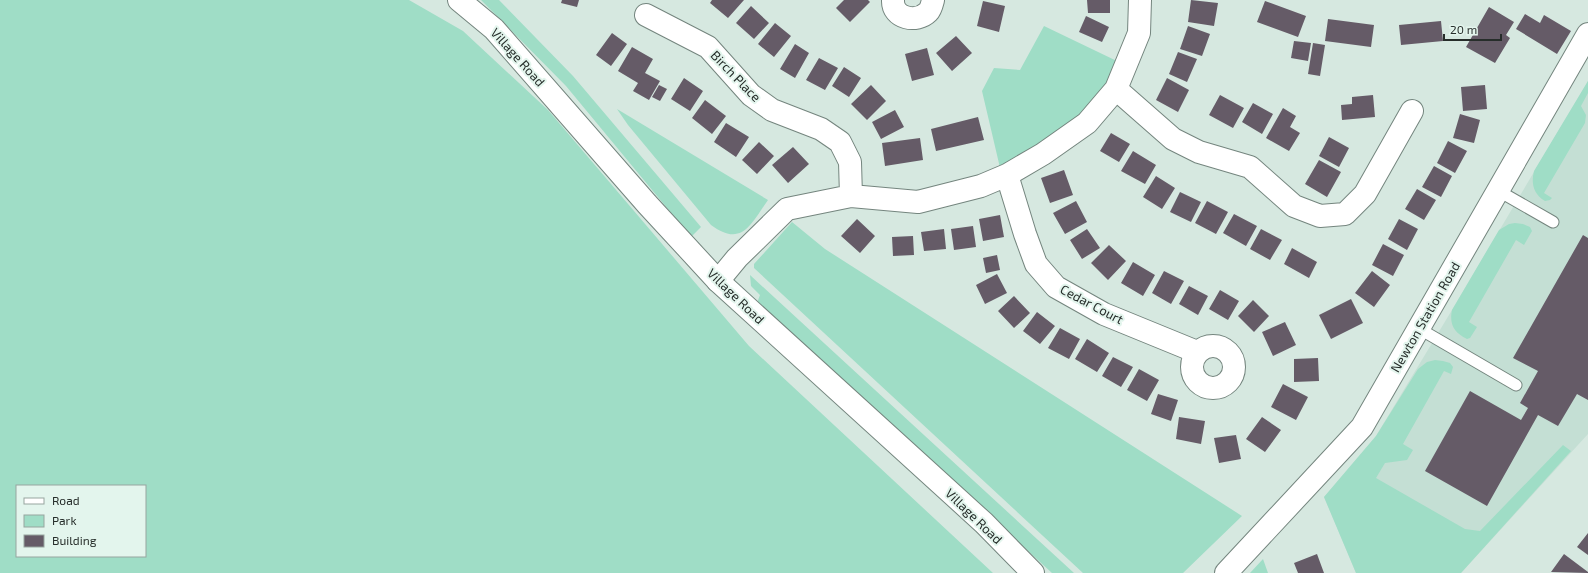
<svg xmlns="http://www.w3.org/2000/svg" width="1588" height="573" viewBox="0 0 1588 573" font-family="'Exo 2',sans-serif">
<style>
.built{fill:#c4dfd4}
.green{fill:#9fddc6;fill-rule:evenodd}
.building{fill:#655b67}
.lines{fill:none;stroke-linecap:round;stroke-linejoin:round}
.lane-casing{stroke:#74857e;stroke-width:13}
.street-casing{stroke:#74857e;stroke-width:24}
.secondary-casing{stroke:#74857e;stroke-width:24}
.lane{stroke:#fff;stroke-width:11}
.street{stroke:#fff;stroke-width:22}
.secondary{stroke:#fff;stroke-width:22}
.labels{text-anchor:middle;stroke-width:4;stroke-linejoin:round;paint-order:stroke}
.street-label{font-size:13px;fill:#262d2a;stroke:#e3f5ed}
</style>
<rect width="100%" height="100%" fill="#d6e8e0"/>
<!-- built -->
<path class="built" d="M1588 81V434L1461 573H1356L1324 497 1376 436 1452 310Z"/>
<!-- green -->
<path class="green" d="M0 0H409L463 31 548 110 749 346 993 573H0ZM17 486H145V556H17Z
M481 0H499L573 76 701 227 691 237 566 86Z
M1044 26 1121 63 1085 122 1001 172 982 91 994 68 1020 70Z
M1588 81V93L1581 106 1586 115 1585 123 1544 193 1552 198 1550 200 1545 201C1533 194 1531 183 1534 171Z
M617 109 768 200C751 224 742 248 711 225L628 125Z
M792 222 825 249 1242 516 1183 573H1083L754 268V264Z
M1515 223 1523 224 1530 227 1532 231 1524 245 1516 240 1469 322 1477 327 1470 338 1467 339C1454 333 1449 324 1452 310L1499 230 1509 224Z
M750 275 1074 573H1052L757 303 760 295 751 286Z
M1435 360 1443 361 1450 363 1453 367 1451 374 1444 371 1403 444 1413 450 1407 460 1385 463 1376 478 1465 529 1480 531 1563 445 1571 451 1461 573H1356L1324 497 1376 436 1418 369 1427 362Z
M1263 559 1268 573H1250Z"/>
<!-- building -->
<path class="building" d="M562 0H579L577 7 561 3Z
M712 0H744L728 18 710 3Z
M844 0H868L870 2 850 22 836 8Z
M1087 0H1110V13H1088Z
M1191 0 1218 3 1214 26 1188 22Z
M983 1 1005 6 999 32 977 26Z
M1265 1 1306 16 1298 37 1257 22Z
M751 6 769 23 754 39 736 23Z
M1489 7 1514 22 1506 35 1510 38 1495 63 1466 47Z
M1525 14 1540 23 1544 15 1571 31 1557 54 1516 29Z
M1086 16 1109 27 1102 42 1079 32Z
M1328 19 1374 25 1371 47 1325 41Z
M1441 21 1443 41 1401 45 1399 25Z
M775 23 791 36 774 57 758 44Z
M1188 26 1210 34 1202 56 1180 49Z
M612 33 627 44 611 66 596 55Z
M956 36 972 53 952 71 936 53Z
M1294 41 1311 43 1308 61 1291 58Z
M1313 43 1325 45 1320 76 1308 74Z
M795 44 809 53 795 78 780 69Z
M632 47 653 59 645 73 660 81 649 100 633 91 638 83 618 71Z
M927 48 934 75 912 81 905 54Z
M1178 52 1197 59 1187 82 1169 74Z
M819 58 838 68 825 90 806 80Z
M844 67 861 78 849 97 832 86Z
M684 78 703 91 690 111 671 99Z
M1167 78 1189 90 1178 112 1156 100Z
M659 85 667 89 660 101 652 97Z
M871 85 886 101 867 120 851 104Z
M1485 85 1487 109 1463 111 1461 87Z
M1220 95 1244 108 1233 128 1209 115Z
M1373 95 1375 117 1342 120 1341 105 1352 104V97Z
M705 100 726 116 712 134 692 118Z
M1253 103 1273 114 1262 134 1242 122Z
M1283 108 1296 116 1290 127 1300 133 1289 151 1266 138Z
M895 110 904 127 881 139 872 122Z
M1460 114 1480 120 1474 143 1453 138Z
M978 117 984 140 936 151 931 129Z
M726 123 749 137 736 157 714 142Z
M1111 133 1130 144 1119 162 1100 151Z
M1329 137 1349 148 1339 167 1319 156Z
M920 138 923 160 885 166 882 143Z
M1448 141 1467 151 1455 173 1437 163Z
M759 142 774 156 757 174 742 160Z
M793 147 809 164 788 183 772 165Z
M1133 151 1156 165 1145 184 1121 171Z
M1319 160 1341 172 1327 197 1305 184Z
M1434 166 1452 176 1441 197 1422 187Z
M1064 170 1073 195 1050 203 1041 178Z
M1156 176 1175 188 1162 209 1143 197Z
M1417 189 1436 200 1424 220 1405 209Z
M1180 192 1201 202 1191 222 1170 212Z
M1076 201 1087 222 1065 234 1053 213Z
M1207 201 1228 212 1216 234 1195 223Z
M1234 214 1257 226 1246 246 1223 233Z
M1000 215 1004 237 983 241 979 219Z
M857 219 875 236 860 253 841 236Z
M1399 219 1418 229 1407 250 1388 239Z
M973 226 976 247 954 250 951 229Z
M944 229 946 249 924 251 921 232Z
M1087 229 1100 248 1082 259 1070 240Z
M1261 229 1282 240 1270 260 1250 249Z
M1583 235 1588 238V400L1577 394 1558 426 1538 415 1487 506 1425 471 1470 391 1521 420 1528 408 1520 403 1538 371 1513 358Z
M913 236 914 255 893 256 892 237Z
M1383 244 1404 255 1393 276 1372 265Z
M1109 245 1126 261 1108 280 1091 263Z
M1292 248 1317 262 1309 278 1284 264Z
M997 255 1000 270 986 273 983 258Z
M1133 262 1155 275 1143 296 1121 283Z
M1164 271 1184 281 1171 304 1152 293Z
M1372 271 1390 285 1374 307 1355 293Z
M997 274 1007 293 985 304 976 285Z
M1189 286 1208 296 1198 315 1179 304Z
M1220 290 1239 301 1228 320 1209 309Z
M1014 296 1030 313 1014 328 998 311Z
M1351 299 1363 323 1331 339 1319 315Z
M1253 300 1269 316 1254 332 1238 316Z
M1037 312 1055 326 1040 344 1023 331Z
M1285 322 1296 345 1273 356 1262 332Z
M1060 328 1080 339 1069 359 1048 348Z
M1087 339 1109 353 1097 372 1075 359Z
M1113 357 1133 367 1121 387 1102 376Z
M1318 358 1319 381 1294 382V359Z
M1139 369 1159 380 1147 401 1127 390Z
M1283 384 1308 397 1296 420 1271 407Z
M1158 394 1178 400 1171 421 1151 414Z
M1179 417 1205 421 1201 444 1176 439Z
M1262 417 1281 430 1265 452 1246 439Z
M1236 435 1241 459 1219 463 1214 438Z
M1588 533V555L1577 547Z
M1317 554 1324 573H1298L1294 563Z
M1564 554 1588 572V573L1551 572Z"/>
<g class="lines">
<defs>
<path id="lane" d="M1497 190 1553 222
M1418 328 1516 385"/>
<path id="street" d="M893 0C892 19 917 23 928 12 931 9 932 4 933 0
M646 15 708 47 751 95 772 110 821 129 840 142 850 162 851 196
M1116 89 1173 139 1199 152 1250 167 1294 206 1320 216 1345 214 1365 194 1412 111
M1007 175 1025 234 1036 264 1056 287 1104 314 1197 352
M718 281 737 258 787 209 851 196 918 202 981 186 1007 175 1043 154 1087 123 1116 89 1139 33 1140 0
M1192 367a21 21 0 1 1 42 0a21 21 0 1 1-42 0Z"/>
<path id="secondary" d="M459 0 494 29 647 204 718 281 984 523 1033 573
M1226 573 1362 427 1588 34"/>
</defs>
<!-- lane casing -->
<use href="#lane" class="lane-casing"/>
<!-- street casing -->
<use href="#street" class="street-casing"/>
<!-- secondary casing -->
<use href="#secondary" class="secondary-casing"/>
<!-- lane -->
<use href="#lane" class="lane"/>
<!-- street -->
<use href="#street" class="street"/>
<!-- secondary -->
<use href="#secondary" class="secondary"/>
</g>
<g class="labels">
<!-- street labels -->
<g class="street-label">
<text transform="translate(518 57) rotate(48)" y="5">Village Road</text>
<text transform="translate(736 76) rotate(46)" y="5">Birch Place</text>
<text transform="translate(736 296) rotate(44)" y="5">Village Road</text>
<text transform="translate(1092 304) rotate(28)" y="5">Cedar Court</text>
<text transform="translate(1425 317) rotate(-60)" y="5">Newton Station Road</text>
<text transform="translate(974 516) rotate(44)" y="5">Village Road</text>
</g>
</g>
<!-- legend -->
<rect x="16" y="485" width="130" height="72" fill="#e3f5ed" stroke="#97a59f"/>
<rect x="24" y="498" width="20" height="6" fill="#ffffff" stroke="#97a59f"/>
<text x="52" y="505" font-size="12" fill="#262d2a">Road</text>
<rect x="24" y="515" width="20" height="12" fill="#9fddc6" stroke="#97a59f"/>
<text x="52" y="525" font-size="12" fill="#262d2a">Park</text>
<rect x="24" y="535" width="20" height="12" fill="#655b67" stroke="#97a59f"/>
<text x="52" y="545" font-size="12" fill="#262d2a">Building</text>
<!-- scale -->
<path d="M1444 34v6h57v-6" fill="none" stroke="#262d2a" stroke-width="2"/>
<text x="1450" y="34" font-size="12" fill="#262d2a" stroke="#e3f5ed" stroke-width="3" paint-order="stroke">20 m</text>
</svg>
